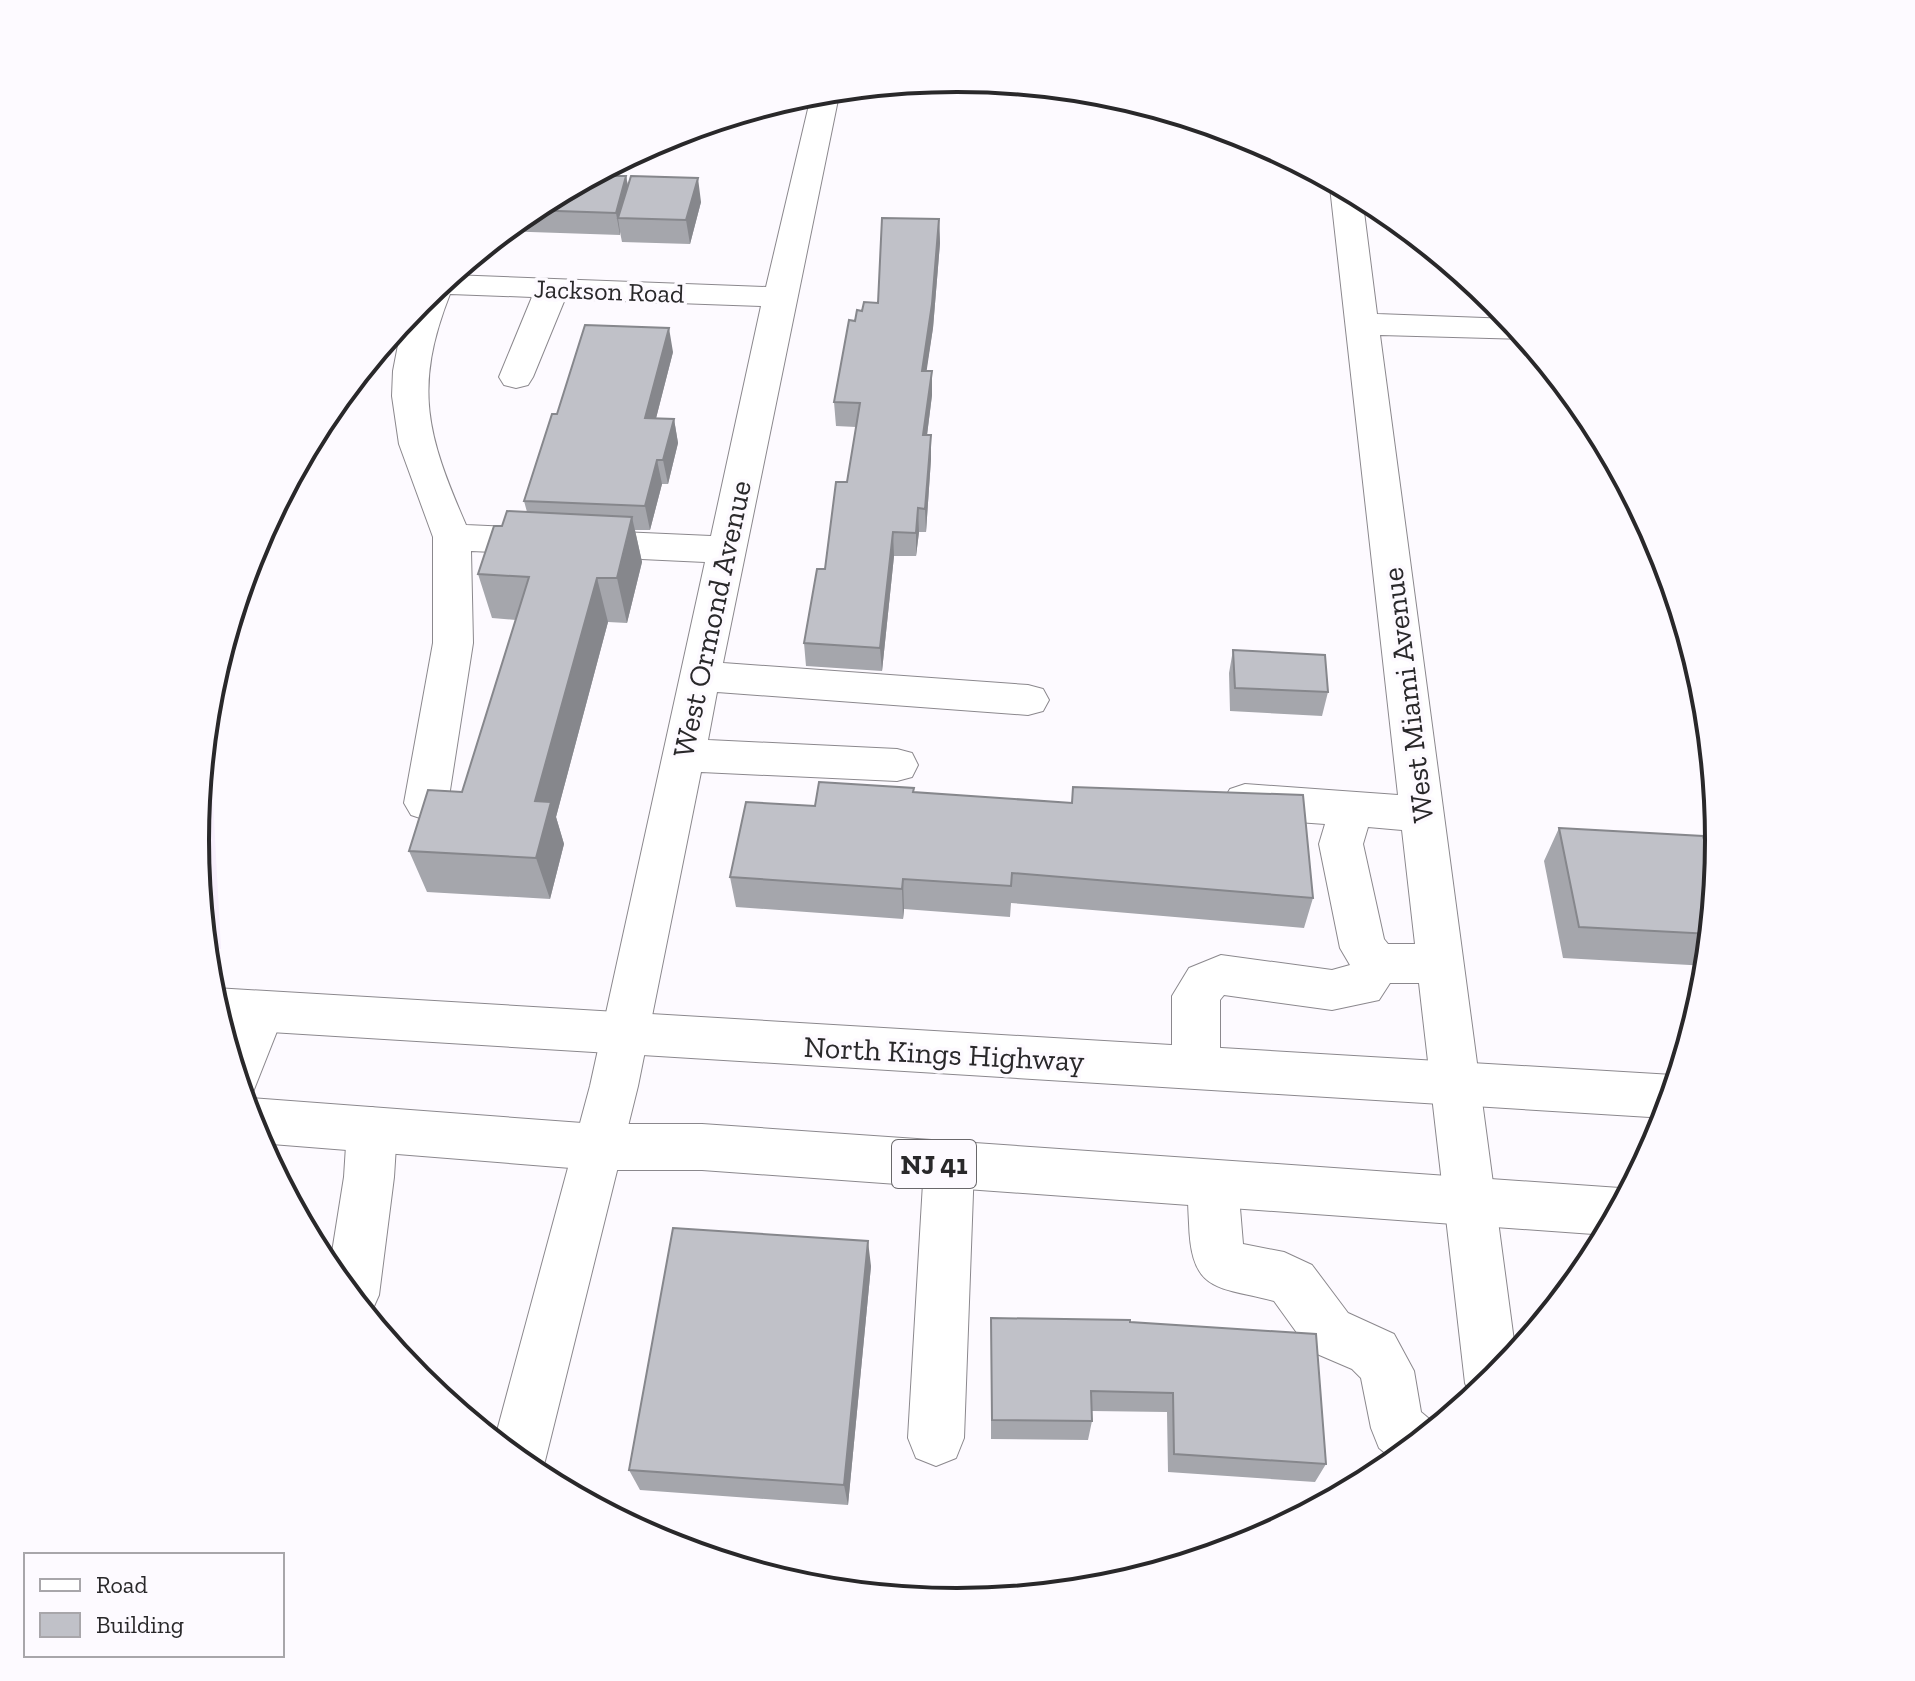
<svg xmlns="http://www.w3.org/2000/svg" width="1915" height="1681" viewBox="0 0 1915 1681" font-family="'Zilla Slab',serif">
<style>
.built{fill:#f7effc}
.lines{fill:none;stroke-linecap:round;stroke-linejoin:round}
.minor-casing{stroke:#8b888d;stroke-width:2}
.major-casing{stroke:#8b888d;stroke-width:2}
.minor{fill:#fff;fill-rule:evenodd}
.major{fill:#fff;fill-rule:evenodd}
.wall{fill:#a5a6ac}
.shaded-wall{fill:#86878c}
.building{fill:#c0c1c8;stroke:#86878c;stroke-width:2}
.labels{text-anchor:middle;stroke-width:7;stroke-linejoin:round;paint-order:stroke}
.far-street-label{font-size:26px;fill:#29282a;stroke:#fdfaff}
.shield{fill:#fdfaff;stroke:#69676a;stroke-width:2}
.shield-label{font-size:28px;font-weight:bold;fill:#29282a}
.street-label{font-size:30px;fill:#29282a;stroke:#fdfaff}
.rim{fill:none;stroke:#29282a;stroke-width:4}
</style>
<rect width="100%" height="100%" fill="#fdfaff"/>
<!-- built -->
<path class="built" d="M208 707 221 949 206 948 195 840Z"/>
<g class="lines">
<defs>
<path id="minor" d="M840 90 723 663 1028 685 1043 689 1049 700 1043 711 1028 715 717 692 708 740 897 749 912 753 918 765 912 777 897 781 701 772 638 1086 545 1461 539 1477 494 1442 590 1086 705 562 471 551 473 643 448 803 441 815 426 820 411 815 404 803 433 643V537L399 444 392 396 393 371 398 345 410 311 451 275 766 287 812 92ZM450 294 532 297 499 377 504 385 516 388 528 385 533 377 565 299 761 306 711 536 466 525C427 435 413 388 450 294Z
M1334 181 1362 196 1377 314 1511 319 1527 339 1380 335 1516 1356 1496 1380 1472 1400 1465 1383 1419 983H1390L1379 1000 1332 1010 1224 995 1220 1000V1068L1213 1083 1196 1089 1179 1083 1172 1068V996L1189 968 1221 955 1332 970 1350 965 1340 948 1319 844 1325 824 1245 818 1230 813 1223 801 1230 789 1245 784 1398 795 1330 187ZM1368 827 1402 830 1415 944H1388L1384 939 1363 844Z
M261 991 278 997 285 1011 253 1092 242 1096 225 1041 244 997Z
M372 1107 390 1114 397 1130 394 1177 379 1295 371 1313 365 1315 329 1271 344 1177 347 1130 354 1114Z
M949 1143 967 1150 974 1166 964 1438 956 1458 936 1466 916 1458 908 1438 924 1166 931 1150Z
M1213 1160 1231 1167 1238 1184 1243 1244 1284 1252 1312 1265 1348 1313 1394 1334 1414 1371 1421 1412 1439 1427 1396 1462 1379 1448 1371 1428 1361 1378 1352 1369 1310 1351 1274 1301C1218 1286 1191 1294 1189 1223 1188 1202 1186 1186 1195 1167Z"/>
<path id="major" d="M215 988 1673 1075 1679 1077 1666 1118 222 1029 210 989Z
M249 1098 596 1124H702L1620 1188 1630 1192 1607 1235 702 1170H596L259 1143 243 1100Z"/>
</defs>
<!-- minor casing -->
<use href="#minor" class="minor-casing"/>
<!-- major casing -->
<use href="#major" class="major-casing"/>
<!-- minor -->
<use href="#minor" class="minor"/>
<!-- major -->
<use href="#major" class="major"/>
</g>
<!-- wall -->
<path class="wall" d="M626 176 628 185 701 202 690 244 622 242 620 232V235L504 231 534 206Z
M939 219 940 243 933 328 926 371H932V395L927 435 931 459 926 532H919L916 556H894L882 671 806 666 804 643 825 569 847 482 856 427 836 426 834 402 855 321 862 311 878 303Z
M673 352 656 418 674 419 678 443 668 484H662L650 530H635L642 562 627 623 608 622 556 817 564 844 550 899 427 892 409 851 462 792 516 620 492 618 478 574 502 526 527 512 524 501 557 414Z
M1233 650 1328 692 1322 716 1230 711 1229 673Z
M1073 787 1313 898 1304 928 1011 903 1010 917 904 909 903 919 736 907 730 877 815 806 914 792 1072 803Z
M1559 828 1716 885 1708 966 1563 958 1544 861Z
M871 1266 848 1505 640 1490 629 1470Z
M991 1318 1130 1322 1326 1464 1315 1482 1168 1472 1167 1412 1092 1411V1421L1088 1440 991 1439Z
M1147 1564 1179 1566 1142 1577Z"/>
<!-- shaded-wall -->
<path class="shaded-wall" d="M626 176 630 198 618 218 620 232V235L616 213Z
M698 178 701 202 690 244 686 220Z
M939 219 940 243 933 328 923 395 922 371Z
M669 328 673 352 650 442 645 418Z
M932 371V395L924 459 923 435Z
M674 419 678 443 668 484 663 460Z
M931 435V459L926 532 925 509Z
M657 460 662 484 650 530 645 506Z
M918 508 919 532 916 556V533Z
M632 517 642 562 627 623 617 578Z
M893 532 894 556 882 671 880 648Z
M597 578 608 622 556 817 564 844 550 899 536 858 535 801Z
M903 879 904 909 903 919 902 889Z
M868 1241 871 1266 848 1505 844 1485Z"/>
<!-- building -->
<path class="building" d="M592 176H626L616 213 529 210 534 206Z
M631 176 698 178 686 220 618 218Z
M882 218 939 219 932 304 922 371H932L923 435H931L925 509 918 508 916 533 893 532 880 648 804 643 817 569H825L836 482H847L860 403 834 402 849 320 855 321 857 310 862 311 864 302 878 303Z
M585 325 669 328 645 418 674 419 663 460H657L645 506 524 501 552 414H557Z
M507 511 632 517 617 578H597L535 801 551 802 536 858 409 851 428 790 462 792 529 577 478 574 494 526H502Z
M1233 650 1325 655 1328 692 1235 688Z
M819 782 914 788 913 792 1072 803 1073 787 1303 795 1313 898 1012 873 1011 886 903 879 902 889 730 877 746 802 815 806Z
M1559 828 1703 836 1716 885 1711 934 1579 927Z
M673 1228 868 1241 844 1485 629 1470Z
M991 1318 1130 1320V1322L1316 1334 1326 1464 1174 1454 1173 1393 1091 1391 1092 1421 992 1420Z
M1147 1564 1179 1566 1147 1576Z"/>
<g class="labels">
<!-- far-street labels -->
<g class="far-street-label">
<text transform="translate(609 291) rotate(2)" y="9">Jackson Road</text>
</g>
<!-- shield labels -->
<rect class="shield" x="892" y="1140" width="84" height="48" rx="6"/>
<g class="shield-label">
<text x="934" y="1174">NJ 41</text>
</g>
<!-- street labels -->
<g class="street-label">
<text transform="translate(712 619) rotate(-78)" y="10">West Ormond Avenue</text>
<text transform="translate(1408 695) rotate(-97)" y="10">West Miami Avenue</text>
<text transform="translate(944 1054) rotate(3)" y="10">North Kings Highway</text>
</g>
</g>
<!-- crop -->
<path d="M0 0H1915V1681H0ZM209 840a748 748 0 1 1 1496 0a748 748 0 1 1-1496 0Z" fill="#fdfaff" fill-rule="evenodd"/>
<path class="rim" d="M209 840a748 748 0 1 1 1496 0a748 748 0 1 1-1496 0Z"/>
<!-- legend -->
<rect x="24" y="1553" width="260" height="104" fill="#fdfaff" stroke="#a8a6aa" stroke-width="2"/>
<rect x="40" y="1579" width="40" height="12" fill="#ffffff" stroke="#a8a6aa" stroke-width="2"/>
<text x="96" y="1593" font-size="24" fill="#29282a">Road</text>
<rect x="40" y="1613" width="40" height="24" fill="#c0c1c8" stroke="#a8a6aa" stroke-width="2"/>
<text x="96" y="1633" font-size="24" fill="#29282a">Building</text>
</svg>
